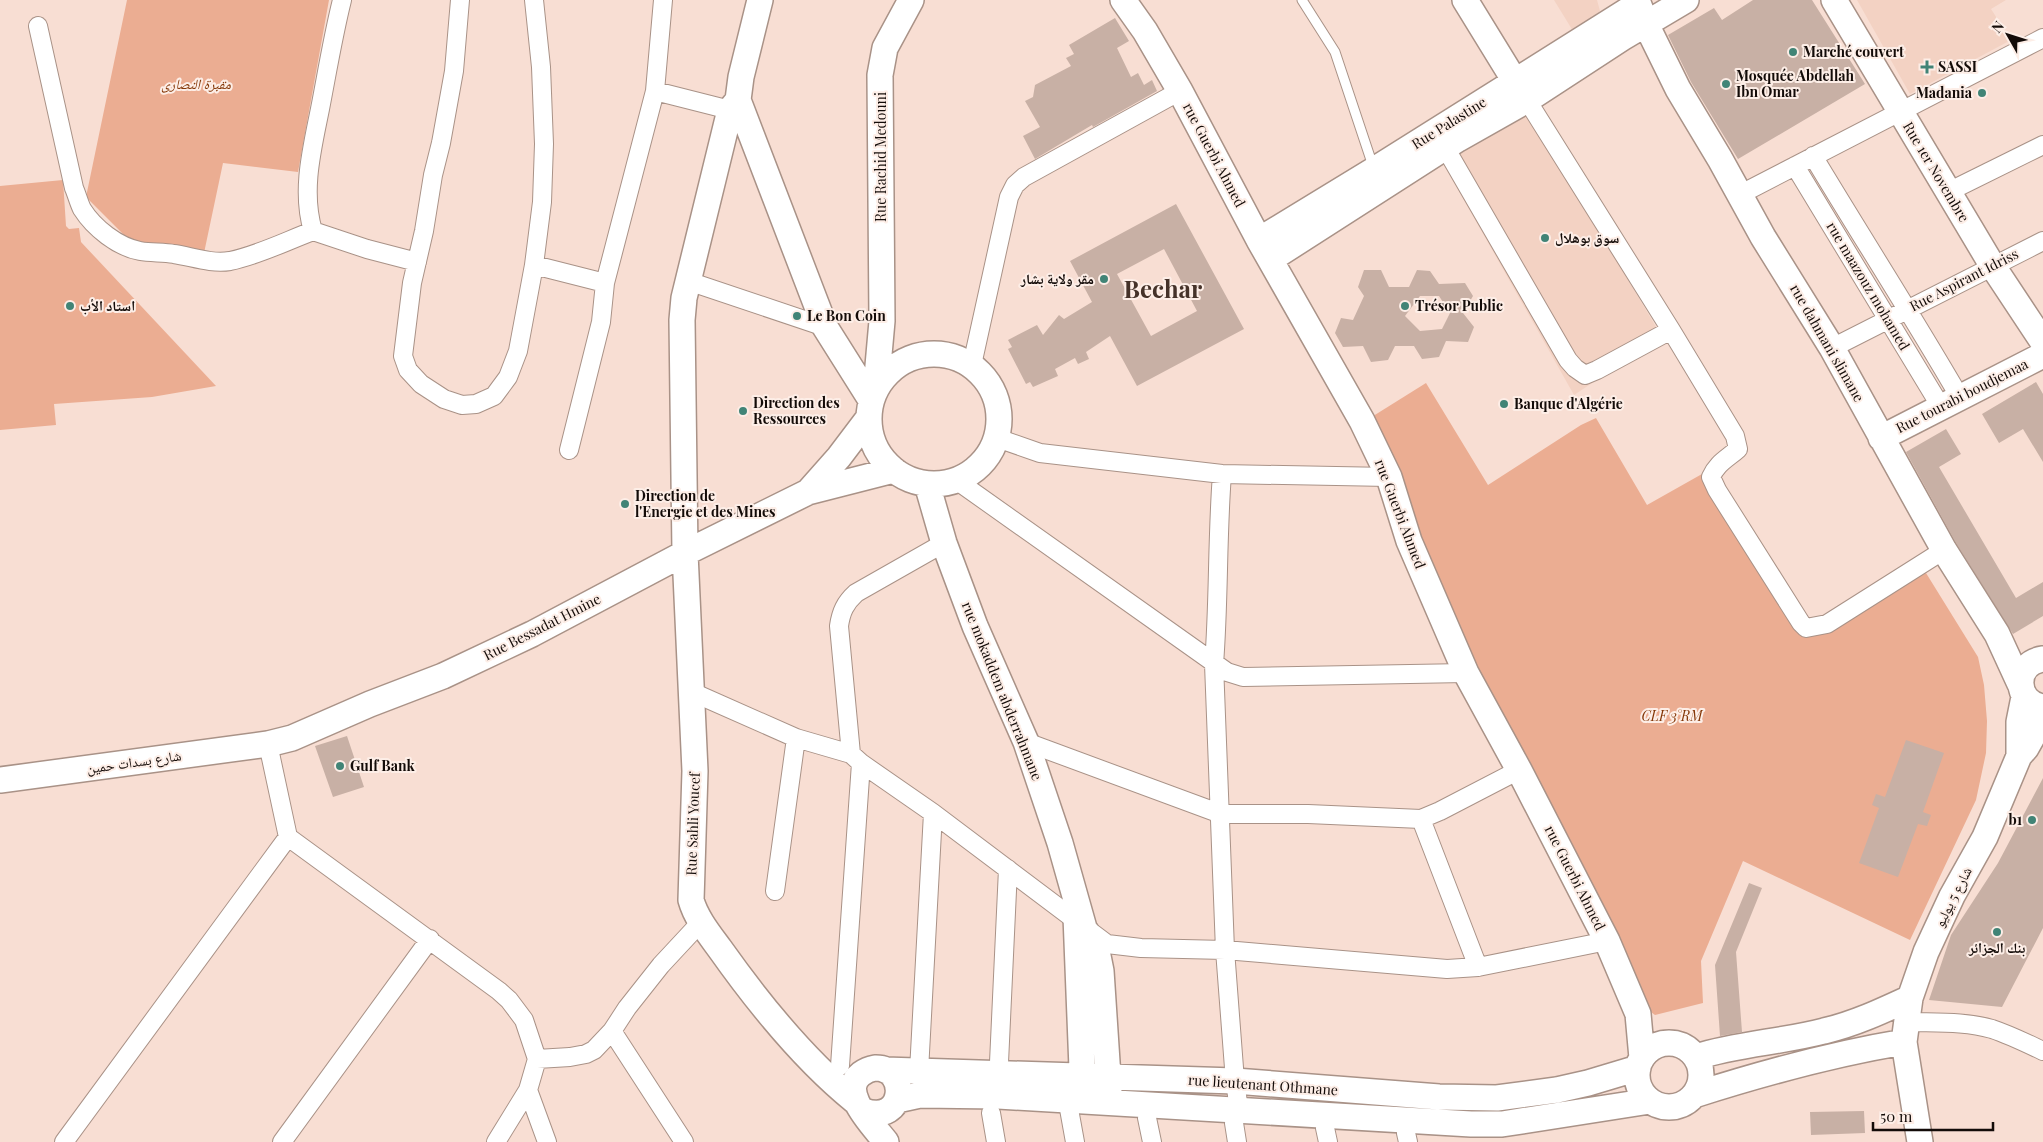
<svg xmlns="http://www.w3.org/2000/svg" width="2043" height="1142" viewBox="0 0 2043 1142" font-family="'Playfair Display','Noto Naskh Arabic',serif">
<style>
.built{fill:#f3d2c3}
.green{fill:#ebad92}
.building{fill:#c8b0a5;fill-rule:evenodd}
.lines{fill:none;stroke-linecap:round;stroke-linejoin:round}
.lane-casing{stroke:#a99287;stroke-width:11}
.street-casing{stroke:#a99287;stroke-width:20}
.secondary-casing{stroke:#a99287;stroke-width:28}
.lane{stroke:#fff;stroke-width:9}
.street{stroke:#fff;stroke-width:18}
.secondary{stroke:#fff;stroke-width:25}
.poi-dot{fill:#418476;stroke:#fdeee7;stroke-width:2}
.labels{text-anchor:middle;stroke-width:4;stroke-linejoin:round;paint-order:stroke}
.poi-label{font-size:14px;font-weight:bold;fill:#130b08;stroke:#fdeee7;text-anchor:start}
.park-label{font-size:14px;font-style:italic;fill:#843606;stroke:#fdeee7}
.street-label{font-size:14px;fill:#130b08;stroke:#fdeee7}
.town-label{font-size:24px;font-weight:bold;fill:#453229;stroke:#fdeee7}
</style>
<rect width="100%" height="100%" fill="#f8ded3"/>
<!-- built -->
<path class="built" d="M1554 0H1597L1600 11 1573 31Z
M1857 0H2006L1991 9 2011 40 1910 94Z
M1526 108 1662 337 1574 395 1442 161Z"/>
<!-- green -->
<path class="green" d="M127 0H329L298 172 223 163 204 253 135 246 86 197Z
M63 180 66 226 69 229 79 228 81 242 216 386 152 397 54 404 56 425 0 430V186Z
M1426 383 1488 485 1581 425 1596 418 1647 505 1702 474 1799 630 1816 636 1926 573 1978 657 1984 685 1987 721 1986 753 1976 800 1910 940 1743 861 1701 961 1703 1003 1655 1015 1644 1007 1594 889 1496 721 1370 418Z"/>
<!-- building -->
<path class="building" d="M1753 0H1812L1865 84 1738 159 1691 82 1668 35 1714 8 1722 20Z
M1115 18 1129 41 1117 48 1131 77 1138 73 1144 85 1152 80 1157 91 1093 127 1092 125 1035 159 1023 136 1040 127 1025 101 1033 97 1035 85 1071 66 1066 58 1074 54 1069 45Z
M1176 204 1244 329 1137 386 1110 336 1086 352 1089 359 1078 364 1075 358 1055 369 1058 376 1033 387 1030 382 1026 384 1008 349 1012 347 1008 340 1037 325 1043 335 1059 315 1064 319 1092 302 1070 261ZM1164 249 1197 311 1151 336 1117 274Z
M1364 270H1381L1389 287H1409L1417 270 1430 271 1439 284 1465 283 1473 296 1463 313 1474 327 1468 342 1446 341 1439 357 1422 359 1414 346H1395L1388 360 1371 362 1363 346 1343 347 1335 333 1341 318 1353 320 1364 296 1358 287ZM1420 296H1439L1450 313 1442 329 1420 331 1405 316Z
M2036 382 2043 394V462L2023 429 1999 443 1982 414Z
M1946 429 1961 454 1939 467 2016 598 2043 582V616L2013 634 1956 543 1906 452Z
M347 736 364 787 333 797 315 746Z
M1906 740 1944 753 1923 812 1931 815 1927 826 1918 824 1898 877 1859 863 1879 808 1872 805 1876 794 1885 797Z
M2043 778V928L2002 1007 1929 1000 1951 935 1998 863Z
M1749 883 1762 888 1736 952 1742 1032 1720 1036 1715 965Z
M1864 1111 1865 1133 1811 1135 1810 1112Z"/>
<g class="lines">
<defs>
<path id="lane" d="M1302 0 1335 52 1374 169"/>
<path id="street" d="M342 0C333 36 327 73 320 109 312 149 301 191 313 231L367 249 417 262
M460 0 454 71 441 143 433 175 424 231 412 283 403 356 408 370 421 384 444 399 462 405 476 404 494 396 508 377 518 351 534 265 542 202 544 144 541 67 534 0
M663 0 655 91 730 110
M38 26 74 188C77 195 79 203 82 209 94 228 118 247 140 251 151 253 163 252 174 254 193 257 211 264 230 261 259 255 286 241 313 231
M1527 100 1671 330 1735 436 1738 449C1727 459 1717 463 1711 477L1717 490 1801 623 1806 628 1827 624 1944 550
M1441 137 1446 149 1568 360 1575 368 1585 375 1597 370 1671 330
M1813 156C1861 236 1912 315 1959 396
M1795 166 1941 407
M1948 192 2043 145
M1739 195 2043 38
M534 265 605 283
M688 281 825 327
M1832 348 2043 241
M972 365 1009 197 1015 185 1024 177 1180 91
M997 438 1040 453 1222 474 1389 477
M569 450 601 322 605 283 655 91
M1222 474C1217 538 1219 601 1214 664L1225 950 1235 1081 1239 1110
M956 480 1227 672 1243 677 1466 673
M692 692 796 738
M1026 742 1221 814H1308L1421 819 1440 811 1519 770
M851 754 861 763 933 813 1107 944 1141 948 1225 950 1447 969 1478 967 1607 941
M1421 819 1478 967
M288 837 499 991 509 1000 524 1020 537 1059 528 1090 496 1142
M775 891 796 738 851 754 839 626C841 612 845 603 856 593L944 543
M1906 1022C1935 1023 1965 1021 1992 1029 2010 1035 2026 1043 2043 1051
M612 1031 684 1142
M537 1059 570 1057 586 1054 594 1050 612 1031 627 1008 661 965 701 922
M840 1066 861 763
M919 1071 933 813
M998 1084 1008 869
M528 1090 547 1142
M1069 1109 1075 1142
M991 1113 996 1142
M1147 1118 1152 1142
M1234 1123 1237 1142
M1325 1128 1328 1142
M1406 1133 1408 1142
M64 1142 288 837 268 744
M282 1142 430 939"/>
<path id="secondary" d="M760 0 741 77 738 100 825 327 871 400
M1123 0 1145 31 1180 91 1259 240 1362 421 1389 477 1409 541 1466 673 1519 770 1607 941 1638 1014 1642 1058
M1465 0 1524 96
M1637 0 1646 24 1678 89 1720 159 1763 237 1832 348 1944 550 1997 634 2020 684
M1834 0 1992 265 2043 342
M738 100 730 110 684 298 682 320 685 553 695 771 691 900C696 918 709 934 720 949 759 1004 803 1059 855 1101
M1259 240 1374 170 1638 4
M1271 259 1458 139 1527 100 1622 38 1686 0
M869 419a65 65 0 1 1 130 0a65 65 0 1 1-130 0Z
M876 388 882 321 880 75 885 48 911 0
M1881 438 2043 355
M927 484 944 543 975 626 1026 742 1060 843 1084 928 1097 951 1101 971 1109 1092
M808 492 839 457 867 420
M2043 659C2013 663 2014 703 2043 707
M2019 756V722L2024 697
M0 780 268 744 292 738 370 704 443 676 532 634 685 553 808 492 894 470
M1076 916 1083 1094
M1637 1075a32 32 0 1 1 64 0a32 32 0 1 1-64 0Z
M1696 1057C1737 1044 1782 1042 1824 1031 1854 1024 1882 1011 1910 998
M885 1070 1235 1081 1439 1097 1497 1098 1557 1090 1588 1083 1638 1068
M1694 1095C1763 1073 1832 1054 1904 1042
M897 1100 920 1095 998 1096 1471 1124H1502L1650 1101
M864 1111C906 1125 909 1067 875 1068 869 1069 865 1071 861 1074 838 1092 874 1126 886 1142
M1920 1142 1904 1042 1910 998 1926 952 1952 896 1985 837 2019 756 2026 748 2043 718"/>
</defs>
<!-- lane casing -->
<use href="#lane" class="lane-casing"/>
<!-- street casing -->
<use href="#street" class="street-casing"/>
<!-- secondary casing -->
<use href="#secondary" class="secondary-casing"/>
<!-- lane -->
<use href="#lane" class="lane"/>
<!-- street -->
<use href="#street" class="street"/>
<!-- secondary -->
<use href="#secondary" class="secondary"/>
</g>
<!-- markers -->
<g class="poi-dot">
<circle cx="1793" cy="52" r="5"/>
<path d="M1924.5 59.5h5v5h5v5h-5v5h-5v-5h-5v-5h5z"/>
<circle cx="1726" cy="84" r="5"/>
<circle cx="1982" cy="93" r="5"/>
<circle cx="1545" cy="238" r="5"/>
<circle cx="1104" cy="279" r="5"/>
<circle cx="70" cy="306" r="5"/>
<circle cx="1405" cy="306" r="5"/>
<circle cx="797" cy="316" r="5"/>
<circle cx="1504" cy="404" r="5"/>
<circle cx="743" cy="411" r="5"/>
<circle cx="625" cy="504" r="5"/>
<circle cx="340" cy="766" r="5"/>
<circle cx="2032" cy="820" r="5"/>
<circle cx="1997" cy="932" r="5"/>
</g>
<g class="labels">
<!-- poi labels -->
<g class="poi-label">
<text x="1803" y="57">Marché couvert</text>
<text x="1938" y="72">SASSI</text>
<text x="1736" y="81">Mosquée Abdellah<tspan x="1736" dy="16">Ibn Omar</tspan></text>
<text x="1972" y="98" text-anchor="end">Madania</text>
<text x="1555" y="243">سوق بوهلال</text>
<text x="1094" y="284" text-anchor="end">مقر ولاية بشار</text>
<text x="80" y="311">استاد الأب</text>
<text x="1415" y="311">Trésor Public</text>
<text x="807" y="321">Le Bon Coin</text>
<text x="753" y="408">Direction des<tspan x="753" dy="16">Ressources</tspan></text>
<text x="1514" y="409">Banque d'Algérie</text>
<text x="635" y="501">Direction de<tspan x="635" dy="16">l'Energie et des Mines</tspan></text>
<text x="350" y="771">Gulf Bank</text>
<text x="2022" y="825" text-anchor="end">b1</text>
<text x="1997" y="953" text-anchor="middle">بنك الجزائر</text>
</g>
<!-- park labels -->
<g class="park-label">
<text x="196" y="89">مقبرة النصارى</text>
<text x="1672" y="721">CLF 3°RM</text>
</g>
<!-- street labels -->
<g class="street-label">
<text transform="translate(1449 123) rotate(-32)" y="5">Rue Palastine</text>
<text transform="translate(1214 155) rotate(62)" y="5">rue Guerbi Ahmed</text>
<text transform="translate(881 157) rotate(-90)" y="5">Rue Rachid Medouni</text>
<text transform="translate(1936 172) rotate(59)" y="5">Rue 1er Novembre</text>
<text transform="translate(1964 280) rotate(-27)" y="5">Rue Aspirant Idriss</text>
<text transform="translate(1868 286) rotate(59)" y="5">rue maazouz mohamed</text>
<text transform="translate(1827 343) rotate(60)" y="5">rue dahmani slimane</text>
<text transform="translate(1962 396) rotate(-27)" y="5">Rue tourabi boudjemaa</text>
<text transform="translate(1400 514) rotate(69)" y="5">rue Guerbi Ahmed</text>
<text transform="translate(542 627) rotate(-27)" y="5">Rue Bessadat Hmine</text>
<text transform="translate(1002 691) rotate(68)" y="5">rue mokaddem abderrahmane</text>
<text transform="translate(134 762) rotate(-8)" y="5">شارع بسدات حمين</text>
<text transform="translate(693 824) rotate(-88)" y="5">Rue Sahli Youcef</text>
<text transform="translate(1575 878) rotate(63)" y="5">rue Guerbi Ahmed</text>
<text transform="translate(1953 897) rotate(-63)" y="5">شارع 5 يوليو</text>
<text transform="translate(1263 1085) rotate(4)" y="5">rue lieutenant Othmane</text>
</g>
<!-- town labels -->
<g class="town-label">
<text x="1163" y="298">Bechar</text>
</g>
</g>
<!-- north arrow -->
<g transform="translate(2008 35) rotate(309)" stroke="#fdeee7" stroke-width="4" paint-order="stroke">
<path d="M0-4L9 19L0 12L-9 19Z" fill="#130b08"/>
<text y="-8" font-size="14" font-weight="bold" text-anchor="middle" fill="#130b08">N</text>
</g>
<!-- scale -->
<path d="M1873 1122v8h120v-8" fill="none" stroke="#130b08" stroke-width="2.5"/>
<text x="1880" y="1122" font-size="15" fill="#130b08" stroke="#fdeee7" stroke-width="4" paint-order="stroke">50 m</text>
</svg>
